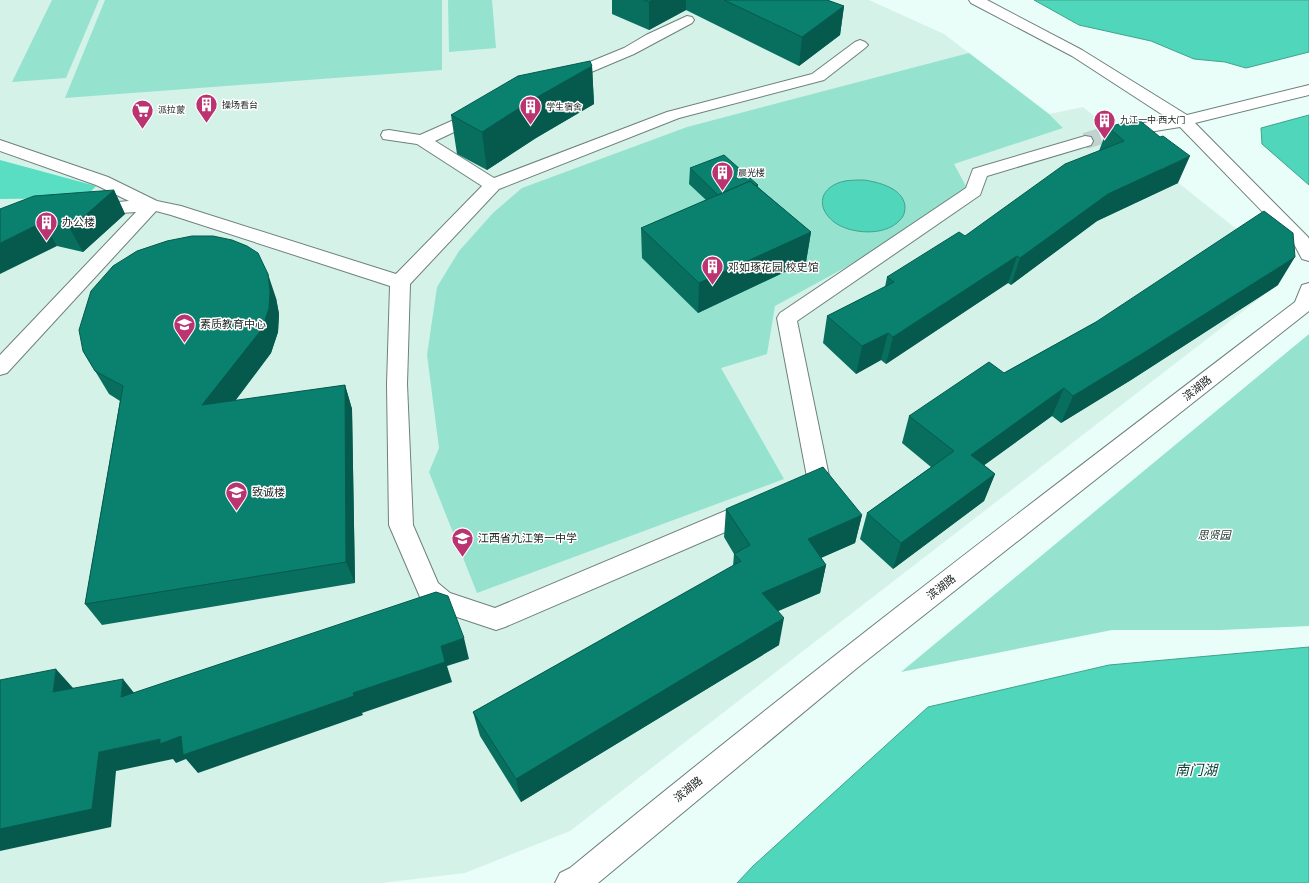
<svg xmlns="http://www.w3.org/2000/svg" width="1309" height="883" viewBox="0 0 1309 883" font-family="'Roboto Serif','Noto Sans SC',serif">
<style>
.built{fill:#d5f2e9}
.green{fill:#95e2cf}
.forest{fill:#59dec3}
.water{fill:#50d6bb;stroke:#42a28e}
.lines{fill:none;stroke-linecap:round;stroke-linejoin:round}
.minor-tunnel{stroke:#c1d3ce;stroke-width:16;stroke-dasharray:16 8;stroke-linecap:butt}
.minor-casing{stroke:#6e817c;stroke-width:2}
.minor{fill:#fff;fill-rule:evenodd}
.wall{fill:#086f5f}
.shaded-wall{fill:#065a4d}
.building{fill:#09816e;stroke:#065a4d}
.labels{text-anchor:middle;stroke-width:3;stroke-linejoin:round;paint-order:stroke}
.far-poi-label{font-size:9px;fill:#212826;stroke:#fff;text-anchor:start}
.poi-label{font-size:11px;fill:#212826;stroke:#fff;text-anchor:start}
.street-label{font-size:11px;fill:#212826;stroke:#fff}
.park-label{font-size:11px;font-style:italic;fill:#1a302b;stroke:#fff}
.near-water-label{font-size:14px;font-style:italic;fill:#003e34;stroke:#fff}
</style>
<rect width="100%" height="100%" fill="#e9fef8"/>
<!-- built -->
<path class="built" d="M0 0H869L944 34 1049 114 1083 107 1278 262 1277 285 570 831 465 873 382 883H0Z"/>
<!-- green -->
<path class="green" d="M52 0H99L66 78 12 82Z
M105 0H442V70L65 98Z
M448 0H492L496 48 449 52Z
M969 53 1049 114 1063 128 954 164 967 188 868 255 775 306 767 354 721 368 784 479 477 593 429 472 439 448 427 355 437 287 459 251 493 213 522 188 687 127Z
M1309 334V626L1220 630H1112L901 672Z"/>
<!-- forest -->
<path class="forest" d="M0 160 96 186 85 198 0 199Z"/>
<!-- water -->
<path class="water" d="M1034 0H1309V52L1246 68 1225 62 1194 59 1151 41 1079 25Z
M1309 115V185L1262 144 1261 128Z
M864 180C878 182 903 188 905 206 905 212 904 216 900 220 885 237 850 234 834 222 814 206 821 186 845 181 851 180 858 180 864 180Z
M1309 647V883H737L753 866 928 707 1109 665Z"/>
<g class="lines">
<!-- minor-tunnel -->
<path class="minor-tunnel" d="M1085 141 1114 132"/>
<defs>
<path id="minor" d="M969 0H987L1082 50 1187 115 1309 85V95L1195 123 1308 237 1309 239V261L1302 259 1294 244 1180 127 1118 137 1112 136 1110 132 1112 128 1169 119 1072 56 971 3Z
M687 16 692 17 694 20 692 23 634 54 570 81 564 83 558 81 556 78 558 75 624 48 646 35Z
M860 40 865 42 868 45 865 48 824 80 679 118 499 189 410 284 407 384 413 525 438 583 450 593 495 608 744 503 752 501 760 503 764 510 760 517 505 627 496 630 433 609 420 597 389 525 387 384 390 286 171 215 156 211 7 373 0 375V355L136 212 91 215 85 213 82 209 85 205 129 201 96 185 0 151V140L108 177 157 201 181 206 396 274 482 186 417 144 383 139 381 135 383 131 389 130 420 135 474 111 480 109 486 111 488 114 486 117 435 141 494 178 667 112 812 74 855 42Z
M1085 136 1091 137 1093 141 1091 145 987 176 980 195 797 321 830 481C824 492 808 498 796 494L793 488 796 482 807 477 777 318 780 313 966 188 973 169Z
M1309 283V311L857 668 598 883H555L560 873 570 868C807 673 1051 488 1295 302L1302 285Z"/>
</defs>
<!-- minor casing -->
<use href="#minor" class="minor-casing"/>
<!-- minor -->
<use href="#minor" class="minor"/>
</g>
<!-- wall -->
<path class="wall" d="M612 0H827L844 6 840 35 799 66 686 10 649 30 612 14Z
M592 66 594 104 536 138 487 170 457 154 451 115Z
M1108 127 1178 183 1097 221 1011 285 1008 283 886 364 881 360 856 374 823 343 827 316 885 287 887 277 965 236 1099 151Z
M690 168 758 185V187L811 232 806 262 698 313 642 258 641 228 706 200 689 184Z
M114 190 125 214 83 252 57 246 0 209Z
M1278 285 1131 380 1061 423 1052 416 984 465 995 474 984 501 893 569 860 539 867 513 931 467 902 443 909 416 1004 373 1096 322Z
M276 298 279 314 278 332 271 353 235 401 345 385 352 409 355 583 102 625 85 604 120 401 109 394 83 351Z
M726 509 862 515 855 543 821 558 826 565 820 593 777 611 779 645 521 802 480 736 473 712 733 566 734 554 724 537Z"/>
<!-- shaded-wall -->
<path class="shaded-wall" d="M652 0H686V10L649 30V2Z
M844 6 840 35 799 66 802 37Z
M592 66 594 104 536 138 487 170 482 132 532 100Z
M1190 156 1178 183 1097 221 1011 285 1020 258 1108 194Z
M114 190 125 214 83 252 70 229Z
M43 222 57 246 0 274V243Z
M811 232 806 262 698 313 699 283Z
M1017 256 1008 283 886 364 893 337Z
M1295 257 1278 285 1131 380 1061 423 1073 396Z
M268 274 276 298 279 314 278 332 271 353 214 429 202 405Z
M888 333 881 360 856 374 862 346Z
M345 385 352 409 355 583 346 562Z
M1064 388 1052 416 961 482 971 455Z
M995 474 984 501 893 569 901 543Z
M862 515 855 543 802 566 808 539Z
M826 565 820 593 758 620 762 593Z
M784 618 779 645 521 802 516 779Z
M464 638 469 659 447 666 452 682 362 713 363 715 198 773 186 759 176 763 173 759 116 771 111 827 0 851V829L99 752 160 739 181 736 441 646Z
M56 669 74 689 53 692Z
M123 679 139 699 121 697Z"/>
<!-- building -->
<path class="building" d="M644 0H652L649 2Z
M724 0H827L844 6 802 37Z
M590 61 592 66 532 100 482 132 451 115 518 76Z
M1138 119 1160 137 1163 136 1190 156 1108 194 1020 258 1017 256 893 337 888 333 862 346 827 316 894 282 887 277 959 232 965 236 1065 164 1124 141 1108 127Z
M724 155 758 185 756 186 750 181 718 195 690 168Z
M750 181 811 232 699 283 641 228Z
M114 190 70 229 43 222 0 243V209L34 196Z
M1264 211 1293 233 1295 257 1145 352 1073 396 1064 388 971 455 995 474 901 543 867 513 954 451 909 416 989 362 1004 373 1096 322Z
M192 236H213L232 240 247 246 258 253 268 274 270 291 269 308 262 329 202 405 345 385 346 562 85 604 123 386 95 371 83 351 79 330 91 291 113 266 137 251 167 241Z
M823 467 862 515 808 539 826 565 762 593 784 618 516 779 473 712 741 561 734 554 750 545 726 509Z
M436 592 448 596 464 638 441 646 445 662 353 693 354 696 183 755 181 736 160 744V739L99 752 92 809 0 829V680L56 669 53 692 123 679 121 697Z"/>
<!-- icons -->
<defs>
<symbol id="building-pin" viewBox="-11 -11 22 30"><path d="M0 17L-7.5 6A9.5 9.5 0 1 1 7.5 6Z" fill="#bb3371" stroke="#fff"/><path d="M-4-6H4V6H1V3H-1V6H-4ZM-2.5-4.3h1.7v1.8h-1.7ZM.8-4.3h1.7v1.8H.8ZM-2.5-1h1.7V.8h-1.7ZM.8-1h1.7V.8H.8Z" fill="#fff"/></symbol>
<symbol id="supermarket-pin" viewBox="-11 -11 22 30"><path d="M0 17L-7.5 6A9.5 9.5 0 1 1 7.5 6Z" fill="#bb3371" stroke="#fff"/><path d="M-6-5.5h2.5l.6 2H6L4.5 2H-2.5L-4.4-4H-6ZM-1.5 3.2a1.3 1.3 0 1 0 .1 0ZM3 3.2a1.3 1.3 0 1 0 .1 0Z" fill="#fff"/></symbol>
<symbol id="school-pin" viewBox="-11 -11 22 30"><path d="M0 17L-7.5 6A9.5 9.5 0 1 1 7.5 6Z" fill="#bb3371" stroke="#fff"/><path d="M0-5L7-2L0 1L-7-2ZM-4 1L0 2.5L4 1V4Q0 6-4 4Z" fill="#fff"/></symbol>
</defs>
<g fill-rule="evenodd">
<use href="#building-pin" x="194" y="92" width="25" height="34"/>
<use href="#building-pin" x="518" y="94" width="25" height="34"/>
<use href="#supermarket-pin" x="130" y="98" width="25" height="34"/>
<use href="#building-pin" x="1092" y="108" width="25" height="34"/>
<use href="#building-pin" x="710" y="160" width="25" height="34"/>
<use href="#building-pin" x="34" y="210" width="25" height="34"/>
<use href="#building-pin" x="700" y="254" width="25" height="34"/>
<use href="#school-pin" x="172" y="312" width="25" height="34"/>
<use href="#school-pin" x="224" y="480" width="25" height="34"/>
<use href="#school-pin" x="450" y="526" width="25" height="34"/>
</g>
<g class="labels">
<!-- far-poi labels -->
<g class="far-poi-label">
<text x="222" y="108">操场看台</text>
<text x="546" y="110">学生宿舍</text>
<text x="158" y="113">派拉蒙</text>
<text x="1120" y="123">九江一中 西大门</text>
<text x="738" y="176">晨光楼</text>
</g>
<!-- poi labels -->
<g class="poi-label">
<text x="62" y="226">办公楼</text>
<text x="728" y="271">邓如琢花园 校史馆</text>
<text x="200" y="328">素质教育中心</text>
<text x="252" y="496">致诚楼</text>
<text x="478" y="542">江西省九江第一中学</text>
</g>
<!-- street labels -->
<g class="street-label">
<text transform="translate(1197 388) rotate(-38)" y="4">滨湖路</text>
<text transform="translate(941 587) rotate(-38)" y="4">滨湖路</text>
<text transform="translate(688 789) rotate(-39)" y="4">滨湖路</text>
</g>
<!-- park labels -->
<g class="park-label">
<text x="1214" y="539">思贤园</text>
</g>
<!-- near-water labels -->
<g class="near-water-label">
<text x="1196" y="775">南门湖</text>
</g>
</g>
</svg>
